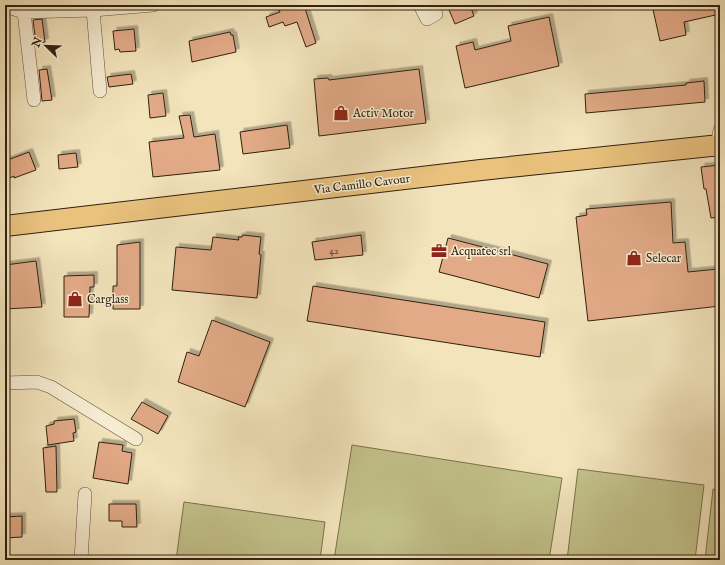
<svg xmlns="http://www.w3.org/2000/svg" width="725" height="565" viewBox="0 0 725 565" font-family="'IM FELL English',serif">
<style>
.green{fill:#c3c28b;stroke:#7a724c}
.building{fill:#e2aa87;stroke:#30210e;filter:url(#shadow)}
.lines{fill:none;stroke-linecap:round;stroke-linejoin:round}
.street-casing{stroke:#61523a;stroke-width:14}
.primary-casing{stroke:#30210e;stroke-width:22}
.street{stroke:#f7edd3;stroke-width:13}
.primary{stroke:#eac27e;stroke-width:20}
.labels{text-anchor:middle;stroke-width:3;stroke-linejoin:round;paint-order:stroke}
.number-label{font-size:10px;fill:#5c432c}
.poi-label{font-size:12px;fill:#30210e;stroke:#f7edd3;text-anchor:start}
.street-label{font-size:12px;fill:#30210e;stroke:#f7edd3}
</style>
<defs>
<filter id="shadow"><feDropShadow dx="3.5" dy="-3.5" stdDeviation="0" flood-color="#0004"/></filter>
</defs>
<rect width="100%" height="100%" fill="#f3e4bc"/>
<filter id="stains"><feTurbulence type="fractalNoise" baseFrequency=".005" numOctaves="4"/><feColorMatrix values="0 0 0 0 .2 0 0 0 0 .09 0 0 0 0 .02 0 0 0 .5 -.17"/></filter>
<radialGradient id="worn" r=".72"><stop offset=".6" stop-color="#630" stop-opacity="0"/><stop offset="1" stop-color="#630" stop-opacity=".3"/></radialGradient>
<!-- green -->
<path class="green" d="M352 445 562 478 549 560H334Z
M578 469 704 485 695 560H567Z
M713 489 720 490V560H705Z
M184 502 325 522 320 560H176Z"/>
<!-- building -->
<path class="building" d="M286 5H304L316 43 306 47 297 22 285 26 283 22 269 27 266 17 280 12 278 7Z
M447 5H470L474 16 455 24Z
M652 5H720V14L684 22 686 35 660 41Z
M549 17 559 66 465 88 456 46 473 42 475 50 511 41 508 26Z
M42 19 45 42 36 43 33 20Z
M134 29 136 51 120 52 119 49 115 50 113 31Z
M230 32 231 35H233L236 52 192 62 189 41Z
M47 69 52 100 42 101 39 70Z
M419 69 426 123 319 136 314 79 328 78 329 80Z
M131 74 133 84 109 87 107 77Z
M704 81 705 102 586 113 585 94 686 85V83Z
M163 93 166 116 150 118 148 95Z
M190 115 194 137 215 134 220 170 153 177 149 142 184 138 179 116Z
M287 125 290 148 243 154 240 132Z
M29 152 36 170 14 178V176L5 180V161Z
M76 153 78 167 59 169 58 155Z
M720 165V217L711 218 706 189H704L701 167Z
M671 202 673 243 685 242 688 272 718 269 720 306 588 321 576 217 587 215 586 209Z
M243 235 261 237 259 254 261 255 257 298 172 290 176 247 211 250 213 237 239 240 238 237H242Z
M361 235 363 255 315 260 312 242Z
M448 238 548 264 539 298 439 272Z
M140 242V309H113V286H117V245Z
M36 261 42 307 5 309V265Z
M94 275V287H90L89 317H64V276Z
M313 286 545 322 540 357 307 321Z
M212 320 270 342 245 407 178 382 187 352 199 356Z
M142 402 168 416 158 434 131 419Z
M74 419 76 432 73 433 74 441 48 445 46 426 54 424V421Z
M99 442 123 445 122 451 132 453 128 484 93 478Z
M56 446 57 492H46L43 448Z
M109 504H136L137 527H122V521H109Z
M22 516V537L5 538V517Z"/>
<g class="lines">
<defs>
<path id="street" d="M420 5 427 19 436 14
M5 6 24 12 93 10 153 5
M93 10 100 91
M24 12 34 100
M719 152 717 146 720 130
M5 383 37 382 51 387 136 439
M81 560 85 494"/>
<path id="primary" d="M5 226 481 170 720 145"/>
</defs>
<!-- street casing -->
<use href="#street" class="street-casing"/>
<!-- primary casing -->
<use href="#primary" class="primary-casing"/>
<!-- street -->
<use href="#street" class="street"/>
<!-- primary -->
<use href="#primary" class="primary"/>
</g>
<!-- icons -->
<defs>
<symbol id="shop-bare" viewBox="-9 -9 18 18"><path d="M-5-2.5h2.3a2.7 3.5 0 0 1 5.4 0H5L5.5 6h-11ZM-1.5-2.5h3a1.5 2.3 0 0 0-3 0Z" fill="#8f2418" stroke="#f7edd3" stroke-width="2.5" paint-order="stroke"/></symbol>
<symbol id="office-bare" viewBox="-9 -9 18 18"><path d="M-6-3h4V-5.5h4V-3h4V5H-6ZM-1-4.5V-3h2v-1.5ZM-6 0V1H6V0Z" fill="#8f2418" stroke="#f7edd3" stroke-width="2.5" paint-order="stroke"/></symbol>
</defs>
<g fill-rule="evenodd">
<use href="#shop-bare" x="330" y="102" width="22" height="22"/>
<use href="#office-bare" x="428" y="240" width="22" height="22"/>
<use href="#shop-bare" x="623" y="247" width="22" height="22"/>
<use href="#shop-bare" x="64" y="288" width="22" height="22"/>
</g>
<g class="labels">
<!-- number labels -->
<g class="number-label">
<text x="334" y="254">42</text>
</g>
<!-- poi labels -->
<g class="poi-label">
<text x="353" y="117">Activ Motor</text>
<text x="451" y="255">Acquatec srl</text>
<text x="646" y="262">Selecar</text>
<text x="87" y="303">Carglass</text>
</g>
<!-- street labels -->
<g class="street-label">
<text transform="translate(362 184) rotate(-7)" y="4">Via Camillo Cavour</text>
</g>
</g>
<!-- margin -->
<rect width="725" height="565" fill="none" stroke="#f3e4bc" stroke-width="20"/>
<rect x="6" y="6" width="713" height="553" fill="none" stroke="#30210e" stroke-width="2"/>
<rect x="10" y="10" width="705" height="545" fill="none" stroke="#30210e"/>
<!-- north arrow -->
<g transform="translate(46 46) rotate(293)" stroke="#f7edd3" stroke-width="3" paint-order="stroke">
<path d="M0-3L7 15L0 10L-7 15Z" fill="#30210e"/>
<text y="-6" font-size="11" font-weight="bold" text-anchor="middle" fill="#30210e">N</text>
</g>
<rect width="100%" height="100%" filter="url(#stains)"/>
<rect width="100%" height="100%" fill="url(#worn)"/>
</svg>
